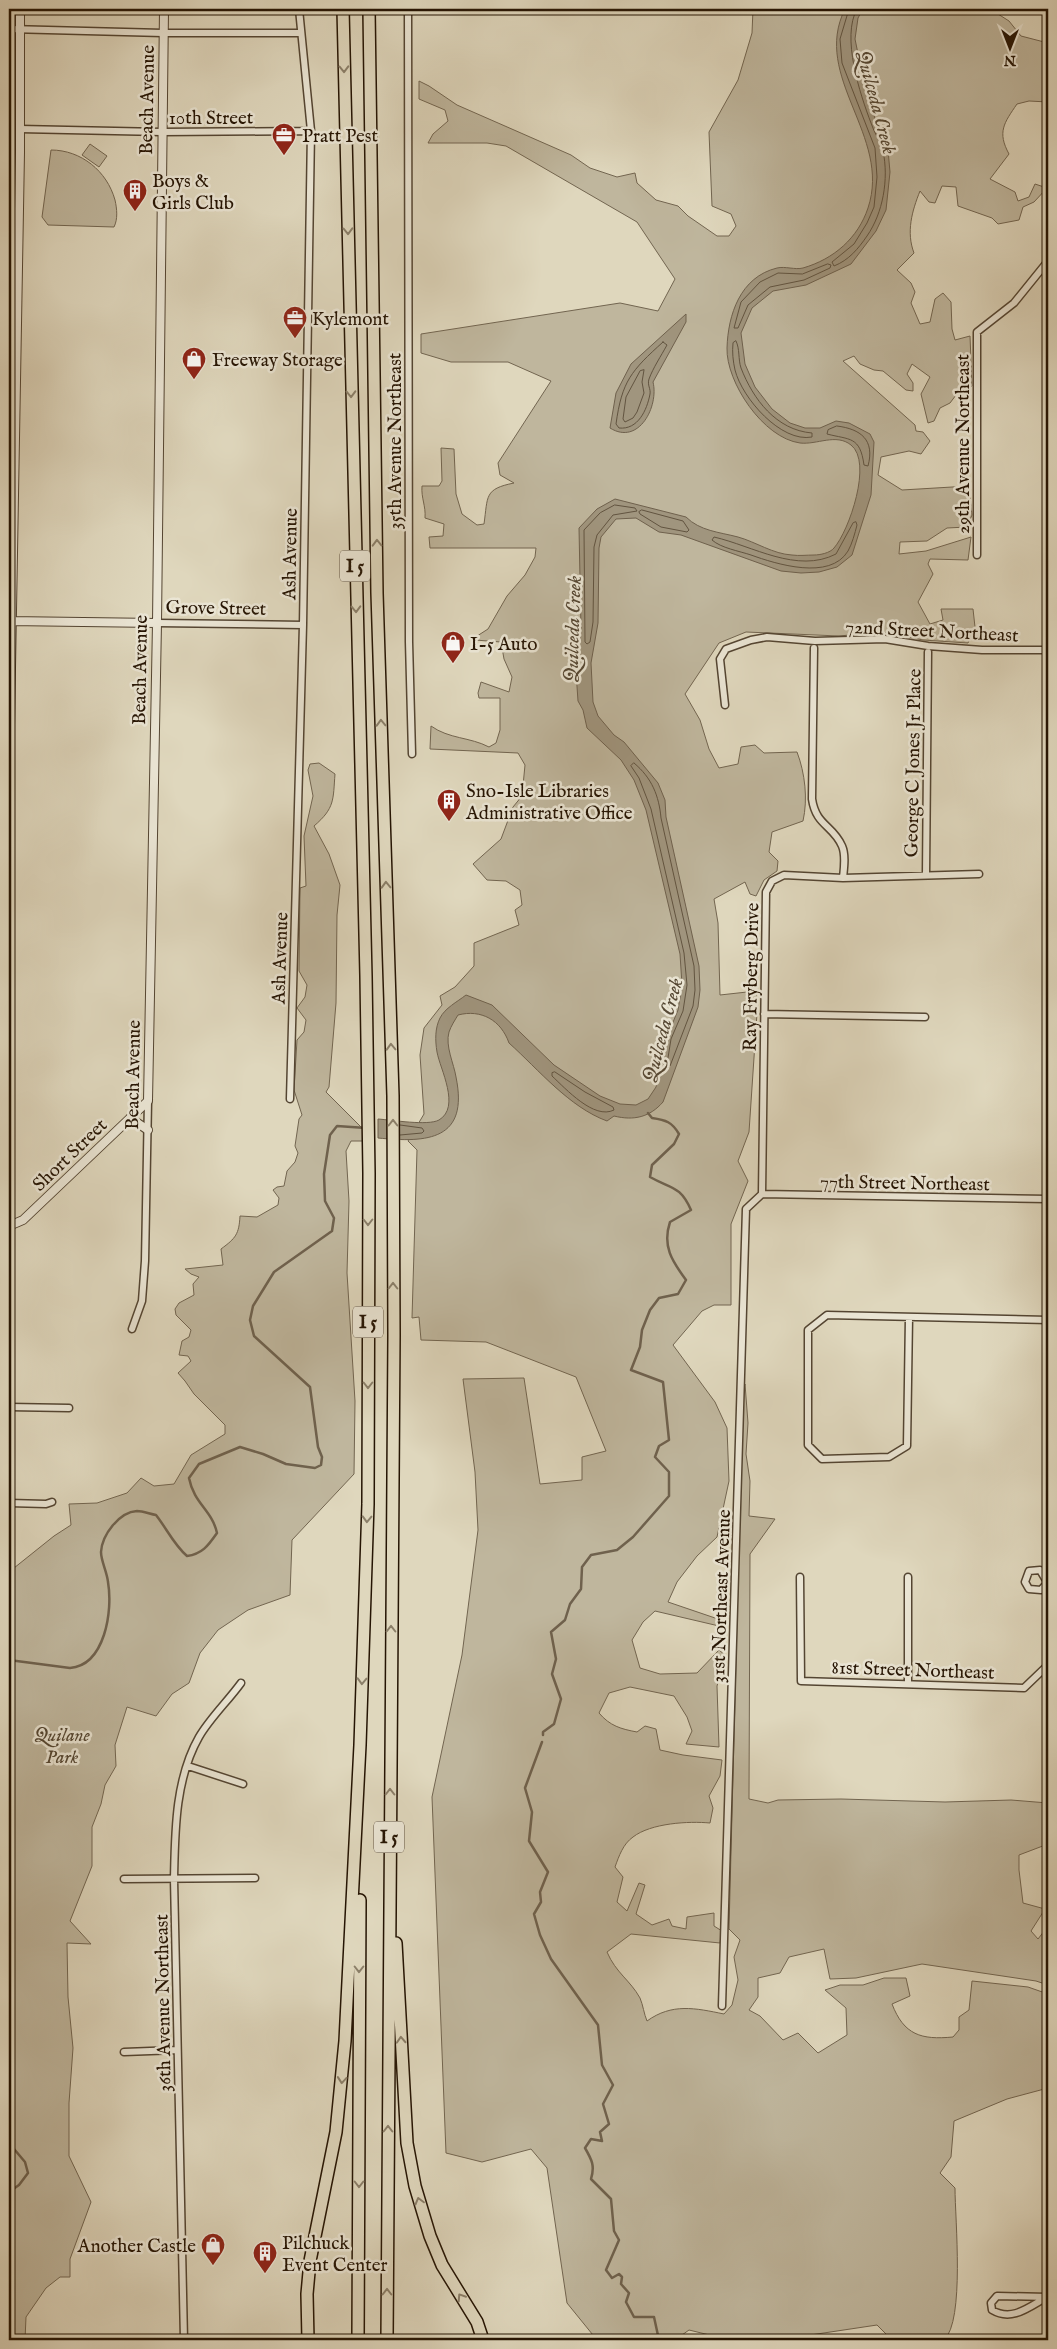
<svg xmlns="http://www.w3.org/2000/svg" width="1057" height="2349" viewBox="0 0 1057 2349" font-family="'IM FELL English',serif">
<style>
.green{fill:#bfb69d;stroke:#726550}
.water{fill:#a0957e;stroke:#6f614d}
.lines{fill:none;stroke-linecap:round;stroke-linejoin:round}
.shore{stroke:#625440;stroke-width:1}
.stream{stroke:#6f614d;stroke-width:2.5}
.minor-casing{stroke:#544532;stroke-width:9}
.tertiary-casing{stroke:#544532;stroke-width:10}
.motorway-casing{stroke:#251403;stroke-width:14}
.minor{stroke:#eae5d4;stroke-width:6}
.tertiary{stroke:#eae5d4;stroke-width:8}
.motorway{stroke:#dfd7bd;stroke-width:11}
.oneway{stroke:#8b7f69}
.labels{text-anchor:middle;stroke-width:5;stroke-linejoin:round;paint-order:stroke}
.shield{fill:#eae5d4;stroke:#605342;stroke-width:1}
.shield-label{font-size:18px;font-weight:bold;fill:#251403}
.street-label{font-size:19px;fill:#251403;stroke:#eae5d4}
.poi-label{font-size:19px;fill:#251403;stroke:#eae5d4;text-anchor:start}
.park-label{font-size:19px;font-style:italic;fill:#534531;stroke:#eae5d4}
.water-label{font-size:20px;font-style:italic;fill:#564834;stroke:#eae5d4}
</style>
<rect width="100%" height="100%" fill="#dfd7bd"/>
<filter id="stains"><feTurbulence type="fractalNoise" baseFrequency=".004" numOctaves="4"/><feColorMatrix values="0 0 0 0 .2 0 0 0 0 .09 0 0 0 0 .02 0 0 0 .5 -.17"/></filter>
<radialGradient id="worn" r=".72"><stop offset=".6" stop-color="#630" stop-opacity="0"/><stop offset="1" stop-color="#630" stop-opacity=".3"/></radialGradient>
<!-- green -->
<path class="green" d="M753 9H978L998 14 1009 21 1021 36 1048 43V102L1029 101 1017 104C1004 123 997 132 1009 154L990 179 1015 192 1018 201 1029 197 1035 184 1047 188 1034 202 1023 207 1019 220 998 224 992 218 958 206 956 187 942 186 935 203 929 202 920 191C912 211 906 232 914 253L897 270 911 283 915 292 911 303 920 324 930 322 935 299 943 293 951 302 952 329 955 340 970 336 972 386 967 391H959L950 403 940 408 934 421 928 423 921 394 930 377 912 364 907 374 913 383V391L906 390 883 371 874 370 860 364 854 356 843 361 915 425 916 431 923 432 930 441 921 454 909 451 881 457 878 475 902 490 969 486 972 515 967 527 947 528 927 541 900 542 899 554 926 551 971 537 968 560 930 559 928 564 933 574 918 602 930 624 943 620 941 609H973L975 627 968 643 923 640 882 632 839 636 746 632 719 643 685 694 700 720 709 749 719 768 738 764 741 747 755 745 764 753 797 752C805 773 808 799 803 821L772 832 769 852 778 861 777 871 764 880 756 896 750 894 745 882 714 899 718 923 720 995 756 991 757 1013 749 1132 738 1161 748 1181 731 1224V1305H714L702 1311 673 1345 715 1402 727 1428 729 1481 717 1537 697 1556 677 1582 668 1602 718 1619 719 1626 655 1611 643 1622 632 1640 640 1668 660 1674 697 1673 719 1650 726 1656 717 1686 719 1747 686 1744 692 1731 687 1717 674 1696 630 1687 609 1693 599 1713C610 1726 621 1729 637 1732L645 1726 656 1729 660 1750 683 1755 722 1760 720 1776 709 1796 713 1808 710 1823C689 1821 651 1823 633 1837 623 1844 619 1856 615 1867L623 1877 617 1902 627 1911 639 1883 645 1885 636 1914 652 1925 669 1919 672 1926 686 1929 687 1917 714 1913V1926L722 1931 720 1943 631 1934 607 1952C616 1973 630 1980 640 1998 643 2005 644 2014 647 2021 672 2003 695 2008 724 2014L732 2005 738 1980 734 1957 740 1940 729 1929 743 1392 745 1384 748 1423 746 1454 750 1481 749 1516 775 1519 750 1554 749 1799 768 1803 778 1800 841 1799 945 1802 1011 1800 1048 1803V1862V1844L1019 1855V1870L1023 1903 1045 1909 1031 1931 1038 1939 1048 1926V1985L1036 1981 922 1964 856 1978 830 1979 824 1949 789 1957 780 1973 758 1978V1997L749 2010 760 2016 783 2040 798 2033 818 2053 847 2035 846 2008 825 1990 840 1985H863L884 1978H906L910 1996 892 2004C904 2035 921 2040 953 2037L959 2030V2017L969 2010 972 1981 1028 1987 1048 1994V2088L1007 2099 954 2121 951 2157 940 2173 955 2188C955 2219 965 2321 944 2340H892L877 2325 777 2340H730L689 2330 675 2340H597L567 2303 547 2168 531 2149 482 2162 446 2153 432 1797 462 1655 478 1530 475 1472 463 1379 524 1378 540 1484 582 1480V1457L606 1451 576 1377 486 1342 421 1340 419 1317 412 1318 417 1150 408 1141 424 1114 420 1055 424 1028 442 1005 440 996 455 987 474 966V943L519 925 515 910 522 905 520 890 506 881 487 880 473 864 501 839 513 807 522 796 525 765 518 753 430 749 431 726C449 739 470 737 489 747L496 743 500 730V698H479L478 693 481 682 509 692 512 677 504 659 501 642 475 640 474 638 488 629 507 596 525 575 535 557 536 548H430L429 537 443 536 444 524 425 518C426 506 421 498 422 486H439L442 481 441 448 454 449 456 494 462 514 477 525 484 524C488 496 484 489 514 483L500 475 498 463 551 381 508 362H451L421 353V334L620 303 658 311 675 279 637 222 506 146 487 143H428L433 134 448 121 445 110 419 99V81L429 86 457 105 571 155 590 168 617 177 635 173 637 183 656 200 678 206 688 216 717 236H729L736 226 731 214 712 206 709 132 738 80 752 33Z
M90 144 107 156 99 167 82 155Z
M51 150C81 150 107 171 115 200 117 209 118 219 114 227L48 225 42 217Z
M319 763 335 774C333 800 335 808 314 826L329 854 340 885 337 915 336 1003 329 1087 326 1092 375 1141H351L346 1151 349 1201 347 1273 355 1401 354 1474 292 1540 290 1595 248 1610 218 1630 200 1653 189 1683 172 1694 156 1716 127 1707 115 1745 116 1766 105 1785 101 1804 92 1827V1866L70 1921 91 1944 67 1943 68 1997 73 2048 69 2103V2156L91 2202 70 2259V2277H60L46 2288 26 2317 25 2340H9V1572L54 1536 71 1525 69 1504 97 1503 127 1493 141 1478 154 1486 174 1484 191 1455 225 1434V1425L194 1394 185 1381 178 1373 191 1361 188 1356 179 1355 182 1341 189 1337 191 1330 176 1315 175 1309 179 1303 194 1295 193 1284 199 1277 191 1274 185 1269 223 1265 221 1249C236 1238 239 1234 240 1216L257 1217 278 1205 279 1198 273 1190 277 1187 284 1186 287 1171 295 1162 298 1153 295 1146 299 1119 302 1115 294 1090 297 1040 304 1032 306 1020 297 1008 305 997 307 985 299 971 300 888 306 886 304 836 313 796 308 770 310 764Z"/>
<!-- water -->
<path class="water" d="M845 9H863L858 18 855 39 863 78 876 122 888 150 890 172 886 210 876 231 851 264 806 285 773 291 752 308 741 333 745 364 755 387 772 409 790 423 805 428H820L836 421 849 423 870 434 874 442 871 495 852 555 837 567 819 572 801 573 781 571 681 535 659 532 636 518 616 519 601 537 599 548 598 623 591 663 593 702 598 716 614 735 624 742 658 783 665 800 666 817 699 966 700 990 698 1007 663 1102C650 1117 634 1121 614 1116L607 1121C569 1107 539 1070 509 1043 501 1020 481 1009 458 1015 455 1020 451 1026 449 1032 445 1046 454 1064 456 1077 469 1140 428 1143 378 1138V1119C392 1120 428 1126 439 1120 461 1107 440 1069 437 1052 435 1040 435 1028 440 1018 445 1008 457 1002 466 995L492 1005 554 1065 600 1096 620 1104 636 1105 648 1099 656 1087 667 1037 678 1010 682 985 680 954 646 810 634 780 621 760 587 728 583 710 578 701 576 672 581 629 579 528 597 509 615 499 686 517C700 531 719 532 738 537 756 542 773 554 792 555 799 556 807 555 814 555 820 555 830 553 834 548 849 531 873 462 851 445 836 433 817 445 800 443 763 438 726 382 727 348 728 315 740 277 777 268 785 266 795 270 803 268 834 259 858 238 868 208 892 136 811 77 845 9Z
M686 314V322L653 382C659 406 639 446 610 428L616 393 631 364Z"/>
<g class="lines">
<!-- shore -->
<path class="shore" d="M849 9 840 39 842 63 875 148 877 177 874 207 867 223 854 244 832 262 834 266C849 260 858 249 867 236 883 213 889 179 883 151 881 142 874 133 871 123 860 94 841 37 857 9
M828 264 831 265 830 268 804 280 770 287 748 305 738 328H734L741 302 760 282 778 273 802 274Z
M736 341C740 349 738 359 741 368 753 399 776 430 812 433V437C781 443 742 398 735 370 733 361 732 352 733 343Z
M663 342 667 345C661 356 653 368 649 379 647 385 651 389 650 394 647 410 638 430 619 428L616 424C622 381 631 371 663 342Z
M644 370 642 382 644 393 637 412 633 418 625 422 623 419 626 397 640 371Z
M837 426C861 429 875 440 868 466L864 465C860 436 850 440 827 434L828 430Z
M615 505 635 508 637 511 613 515 597 535 594 547 593 622 590 642 587 644 585 642 584 530 600 513Z
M642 510 683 521 689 530 687 532 661 527 640 514 639 512Z
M856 522 857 525C855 533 852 544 848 551 830 581 776 564 751 555 739 551 721 548 712 540L714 537C753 546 797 574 836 554L853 523Z
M634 763C652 778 659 796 661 818L694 966 695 990 693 1006 670 1066 667 1064 671 1039 683 1011 687 985 684 953 651 809 639 778 631 766Z
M555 1072 585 1092 613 1107 614 1110C594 1120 566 1089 552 1076V1073Z
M400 1125 422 1128 424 1131 422 1133 400 1135"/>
<!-- stream -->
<path class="stream" d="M9 1660 70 1668C105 1665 113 1611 108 1582 107 1572 101 1561 101 1552 102 1535 119 1512 137 1511 143 1511 150 1514 156 1515 167 1529 174 1545 187 1556 202 1554 208 1546 217 1533 212 1510 194 1504 189 1478L199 1464 240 1447 263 1454 286 1464 315 1468 321 1465 322 1457 318 1447 310 1387 254 1336 250 1320 253 1306 274 1272 332 1231 334 1218 325 1201 324 1174 330 1135 337 1126 366 1128
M543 1735V1732L554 1724 561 1699 552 1674 556 1659 551 1632 565 1620 570 1604 581 1589 582 1567 591 1555 617 1550 633 1537 669 1496V1472L655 1457 659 1446 669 1440 663 1382 631 1370 640 1347 642 1330 650 1310 659 1298 678 1294 686 1280C672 1261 662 1246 670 1222L691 1210C680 1185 671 1189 650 1177L652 1165 674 1144 679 1134C672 1122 666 1120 652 1118L648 1113
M542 1742 525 1788 532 1812 529 1841 548 1872 540 1892 541 1902 534 1914 540 1935 551 1959 598 2025 602 2065 613 2085 603 2104 609 2124 600 2132 602 2141 591 2139 585 2148C592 2160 595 2166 591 2179L611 2199 614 2231 619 2240 606 2270 612 2278 619 2274 622 2277 621 2284 629 2293 626 2302 634 2317H654L659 2340
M9 2143 25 2162 28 2173 19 2185 9 2192"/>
<defs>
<path id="minor" d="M408 9 409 642 412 754
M9 29 163 33H300
M20 129 162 132 311 131
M977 555V332L1014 303 1048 261
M157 623 303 625
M814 648 812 799C816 826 833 825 842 846 846 855 844 868 843 878
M725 705 720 659 726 649 751 640 767 637 815 641 885 639 928 646 982 650H1048
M926 875 928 652
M764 1014 925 1017
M290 1099 303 625 311 131 299 9
M762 1194 766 892 772 881 784 875 843 878 979 874
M762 1194 1048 1199
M909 1317 907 1446 889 1457 822 1459 808 1445V1330L827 1315 1048 1320
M132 1329 142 1301 145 1261 148 1101
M9 1407 69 1408
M9 1503 46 1504 52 1502
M800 1577 801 1681 1024 1688 1048 1665
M908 1577V1684
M1047 1582 1040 1570 1029 1571 1025 1582 1029 1589 1041 1590 1048 1582
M188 1766 243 1784
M124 1879 255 1878
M722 2006 746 1209 762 1194
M124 2052 177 2050
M1047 2297C1029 2307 1012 2322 992 2310L991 2303 997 2296 1048 2297
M184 2340 174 1879C175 1832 175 1779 199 1737 210 1718 228 1701 241 1683"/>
<path id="tertiary" d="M9 621 157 623
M9 782 20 152V9
M130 1118 148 1130
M9 1226 23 1220 148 1101 157 623 164 9"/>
<path id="motorway" d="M369 9 377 593 393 1096 394 1335 387 2340
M396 1943 407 2143 415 2186 430 2236 442 2265 477 2322 483 2340
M308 2340 307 2294 310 2261 336 2132 345 2041 360 1745 368 1504 369 1173 366 976 343 9
M358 2340 360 1900"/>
</defs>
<!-- minor casing -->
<use href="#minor" class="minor-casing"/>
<!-- tertiary casing -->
<use href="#tertiary" class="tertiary-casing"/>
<!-- motorway casing -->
<use href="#motorway" class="motorway-casing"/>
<!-- minor -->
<use href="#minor" class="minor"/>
<!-- tertiary -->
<use href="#tertiary" class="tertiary"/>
<!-- motorway -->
<use href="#motorway" class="motorway"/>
</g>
<!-- one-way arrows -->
<defs><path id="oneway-chevron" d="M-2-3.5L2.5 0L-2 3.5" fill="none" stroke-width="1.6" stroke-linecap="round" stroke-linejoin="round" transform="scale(1.25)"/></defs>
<g class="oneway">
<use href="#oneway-chevron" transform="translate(344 69) rotate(89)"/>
<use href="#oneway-chevron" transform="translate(348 231) rotate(89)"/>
<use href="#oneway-chevron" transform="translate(351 394) rotate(89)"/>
<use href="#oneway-chevron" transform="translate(377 543) rotate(-91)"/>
<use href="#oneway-chevron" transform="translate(356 609) rotate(89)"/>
<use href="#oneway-chevron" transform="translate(381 723) rotate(-92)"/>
<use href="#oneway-chevron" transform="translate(386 885) rotate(-92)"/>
<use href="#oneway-chevron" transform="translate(391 1047) rotate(-92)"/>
<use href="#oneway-chevron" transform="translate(393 1123) rotate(-90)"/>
<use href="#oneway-chevron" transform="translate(368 1222) rotate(90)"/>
<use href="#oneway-chevron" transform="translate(393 1286) rotate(-90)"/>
<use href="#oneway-chevron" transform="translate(368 1385) rotate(90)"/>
<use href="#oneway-chevron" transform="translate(367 1519) rotate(92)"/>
<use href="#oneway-chevron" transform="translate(391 1629) rotate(-90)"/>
<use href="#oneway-chevron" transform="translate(362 1681) rotate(92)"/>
<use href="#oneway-chevron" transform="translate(390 1792) rotate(-90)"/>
<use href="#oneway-chevron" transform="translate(359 1969) rotate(90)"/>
<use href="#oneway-chevron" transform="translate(401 2040) rotate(-93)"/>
<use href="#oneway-chevron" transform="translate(342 2080) rotate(95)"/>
<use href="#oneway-chevron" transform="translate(388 2129) rotate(-90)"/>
<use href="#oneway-chevron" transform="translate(359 2184) rotate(90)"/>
<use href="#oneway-chevron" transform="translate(419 2201) rotate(-105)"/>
<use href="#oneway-chevron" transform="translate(387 2292) rotate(-90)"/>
<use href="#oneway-chevron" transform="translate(461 2297) rotate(-123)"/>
</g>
<!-- icons -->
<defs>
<symbol id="office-pin" viewBox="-11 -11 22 30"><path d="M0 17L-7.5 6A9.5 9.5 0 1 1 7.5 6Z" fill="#8f2418" stroke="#eae5d4"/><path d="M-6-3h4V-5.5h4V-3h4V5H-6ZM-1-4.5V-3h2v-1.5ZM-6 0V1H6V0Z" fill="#fff"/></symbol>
<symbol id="building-pin" viewBox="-11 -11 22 30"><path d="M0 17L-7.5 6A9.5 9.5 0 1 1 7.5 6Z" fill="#8f2418" stroke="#eae5d4"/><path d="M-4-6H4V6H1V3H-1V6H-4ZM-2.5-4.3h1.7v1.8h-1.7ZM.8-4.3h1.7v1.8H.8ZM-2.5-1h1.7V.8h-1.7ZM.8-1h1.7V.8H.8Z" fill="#fff"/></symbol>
<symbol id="shop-pin" viewBox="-11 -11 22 30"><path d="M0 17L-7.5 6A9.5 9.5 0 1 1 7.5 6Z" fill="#8f2418" stroke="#eae5d4"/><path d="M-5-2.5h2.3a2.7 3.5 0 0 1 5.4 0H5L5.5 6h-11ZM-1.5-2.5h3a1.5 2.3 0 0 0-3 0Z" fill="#fff"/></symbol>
</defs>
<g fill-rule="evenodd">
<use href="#office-pin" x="270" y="121" width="28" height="38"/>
<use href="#building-pin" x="121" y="177" width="28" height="38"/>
<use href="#office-pin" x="281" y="304" width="28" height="38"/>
<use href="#shop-pin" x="180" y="345" width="28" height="38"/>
<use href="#shop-pin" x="439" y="629" width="28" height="38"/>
<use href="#building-pin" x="435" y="787" width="28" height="38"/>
<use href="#shop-pin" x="199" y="2231" width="28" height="38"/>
<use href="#building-pin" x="251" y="2239" width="28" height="38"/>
</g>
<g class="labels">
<!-- shield labels -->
<g class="shield">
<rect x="340" y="550.5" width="30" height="31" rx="4"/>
<rect x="353" y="1306.5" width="30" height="31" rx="4"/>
<rect x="374" y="1821.5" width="30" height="31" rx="4"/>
</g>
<g class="shield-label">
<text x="355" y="572">I 5</text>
<text x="368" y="1328">I 5</text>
<text x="389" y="1843">I 5</text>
</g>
<!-- street labels -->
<g class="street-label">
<text transform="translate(146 100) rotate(-89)" y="7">Beach Avenue</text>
<text x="211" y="124">10th Street</text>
<text transform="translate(394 441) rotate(-90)" y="7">35th Avenue Northeast</text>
<text transform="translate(962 444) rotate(-90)" y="7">29th Avenue Northeast</text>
<text transform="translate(289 554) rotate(-89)" y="7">Ash Avenue</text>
<text transform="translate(216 607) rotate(1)" y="7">Grove Street</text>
<text transform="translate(932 630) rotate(3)" y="7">72nd Street Northeast</text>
<text transform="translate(139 670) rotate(-89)" y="7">Beach Avenue</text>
<text transform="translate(912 763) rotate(-89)" y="7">George C Jones Jr Place</text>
<text transform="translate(279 958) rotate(-88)" y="7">Ash Avenue</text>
<text transform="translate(750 977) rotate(-89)" y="7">Ray Fryberg Drive</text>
<text transform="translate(132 1075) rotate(-89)" y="7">Beach Avenue</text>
<text transform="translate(69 1154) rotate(-44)" y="7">Short Street</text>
<text transform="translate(905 1182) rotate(1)" y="7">77th Street Northeast</text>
<text transform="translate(720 1596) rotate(-88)" y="7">31st Northeast Avenue</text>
<text transform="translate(913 1669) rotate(2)" y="7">81st Street Northeast</text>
<text transform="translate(162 2003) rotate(-91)" y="7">36th Avenue Northeast</text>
</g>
<!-- poi labels -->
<g class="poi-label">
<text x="302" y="142">Pratt Pest</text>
<text x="152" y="187">Boys &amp;<tspan x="152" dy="22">Girls Club</tspan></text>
<text x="312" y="325">Kylemont</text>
<text x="212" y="366">Freeway Storage</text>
<text x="470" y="650">I-5 Auto</text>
<text x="466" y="797">Sno-Isle Libraries<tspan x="466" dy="22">Administrative Office</tspan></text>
<text x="282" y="2249">Pilchuck<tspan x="282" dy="22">Event Center</tspan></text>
<text x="196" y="2252" text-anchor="end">Another Castle</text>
</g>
<!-- park labels -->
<g class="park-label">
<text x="62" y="1741">Quilane<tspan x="62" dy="22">Park</tspan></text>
</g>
<!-- water labels -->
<g class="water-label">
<text transform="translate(877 102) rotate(75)" y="7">Quilceda Creek</text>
<text transform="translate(572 629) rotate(-88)" y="7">Quilceda Creek</text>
<text transform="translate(662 1030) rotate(-75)" y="7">Quilceda Creek</text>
</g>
</g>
<!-- margin -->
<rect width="1057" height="2349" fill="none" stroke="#dfd7bd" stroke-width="30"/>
<rect x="10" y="10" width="1037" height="2329" fill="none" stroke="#251403" stroke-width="2.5"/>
<rect x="15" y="15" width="1027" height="2319" fill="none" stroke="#251403"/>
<!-- north arrow -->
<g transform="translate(1010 48) rotate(180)" stroke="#eae5d4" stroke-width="4" paint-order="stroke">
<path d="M0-4L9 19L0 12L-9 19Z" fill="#251403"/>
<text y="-8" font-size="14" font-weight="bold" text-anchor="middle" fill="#251403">N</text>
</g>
<rect width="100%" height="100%" filter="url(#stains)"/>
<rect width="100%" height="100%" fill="url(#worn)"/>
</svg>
